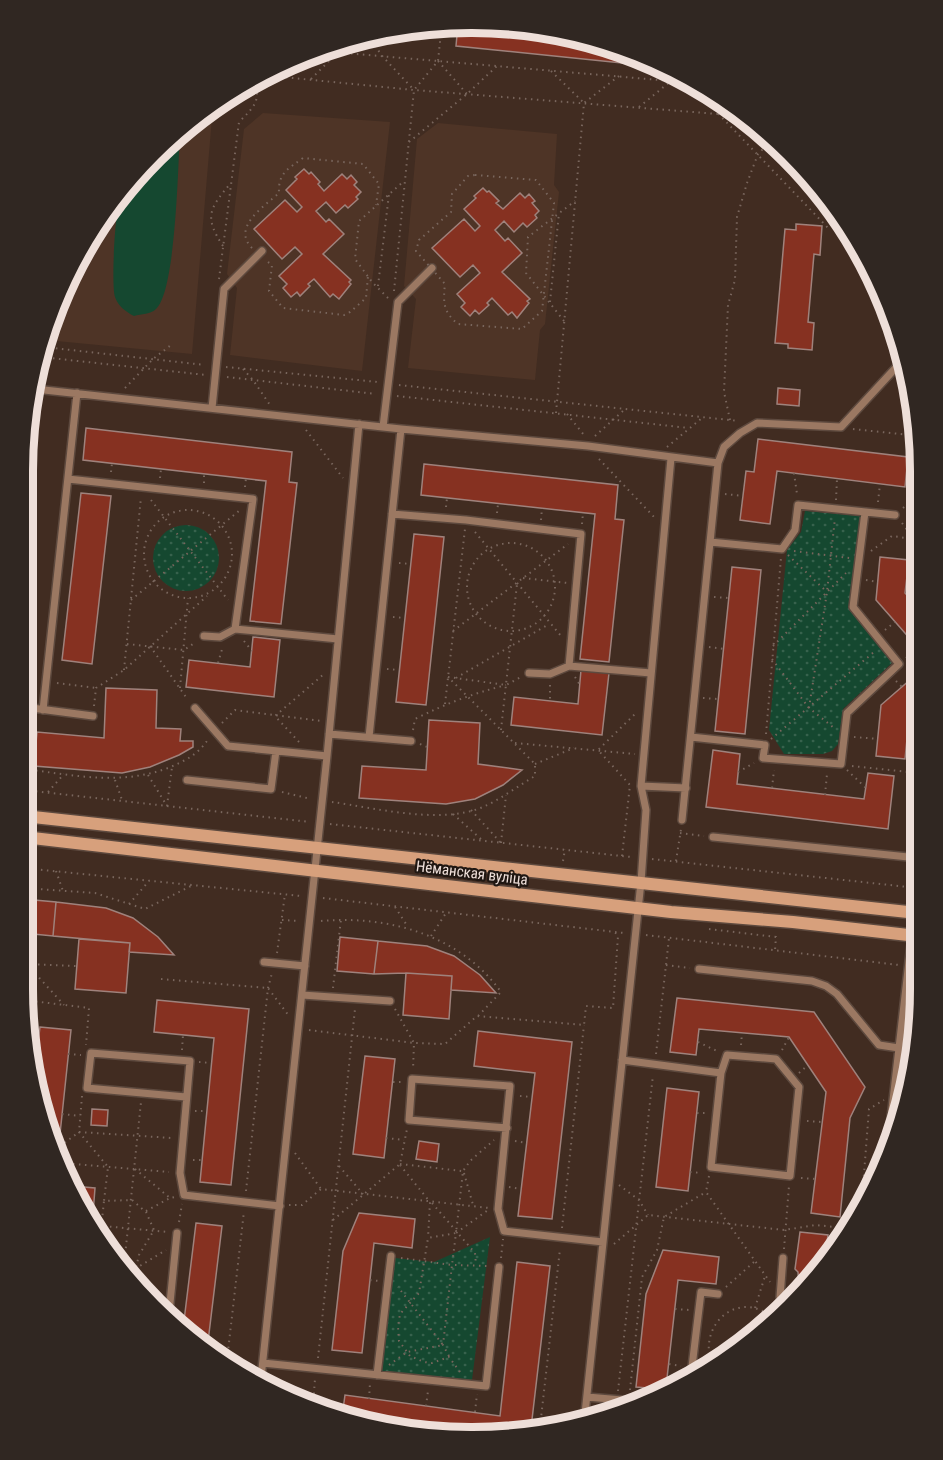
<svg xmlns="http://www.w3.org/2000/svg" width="943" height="1460" viewBox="0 0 943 1460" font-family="'Roboto Condensed',sans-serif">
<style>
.built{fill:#4e3426}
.grass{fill:url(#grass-dots)}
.pitch{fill:#154830}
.building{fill:#863121;stroke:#9f827c;stroke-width:1.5}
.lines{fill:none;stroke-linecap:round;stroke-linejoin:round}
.service-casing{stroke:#5d493e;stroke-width:10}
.secondary-casing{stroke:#5d493e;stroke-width:15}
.path{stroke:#79665d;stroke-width:2;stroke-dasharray:1.5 4.5;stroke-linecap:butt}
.service{stroke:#9b7862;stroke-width:7}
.secondary{stroke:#d7a07c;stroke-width:12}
.labels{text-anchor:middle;stroke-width:4.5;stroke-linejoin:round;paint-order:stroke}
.street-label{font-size:15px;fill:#eedfd9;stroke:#201712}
.rim{fill:none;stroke:#eedfd9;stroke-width:8}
</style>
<defs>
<pattern id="grass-dots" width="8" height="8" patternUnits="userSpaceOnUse" patternTransform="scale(1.5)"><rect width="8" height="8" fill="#154830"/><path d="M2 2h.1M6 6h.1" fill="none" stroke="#37624d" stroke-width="1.8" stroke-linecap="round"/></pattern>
</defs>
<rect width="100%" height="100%" fill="#412c21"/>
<!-- built -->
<path class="built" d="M213 106 192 354 46 340 57 299 134 176 198 116Z
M263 113 390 122 362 371 230 355 237 288 227 274 244 129Z
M438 123 557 134 554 185 559 192 545 324 540 330 535 380 408 368 416 299 404 286 417 139Z"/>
<!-- grass -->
<path class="grass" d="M805 511 861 516 849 608 893 662 843 709 838 744 832 751 823 754H784L769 730 787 550 801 532Z
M153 558a33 33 0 1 1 66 0a33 33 0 1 1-66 0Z
M916 976 917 1047 904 1095Z
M490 1237 472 1380 382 1371 395 1258 434 1262Z"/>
<!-- pitch -->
<path class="pitch" d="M180 132C178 164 176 291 156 309 151 314 141 314 134 316 126 312 118 306 115 297 111 284 115 207 121 196 136 171 158 152 180 132Z"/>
<!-- building -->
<path class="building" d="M458 24 530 26 615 46 661 67 456 46Z
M304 169 309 174 311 172 320 182 318 184 324 191 342 174 347 179 351 175 357 182 354 185 361 192 356 197 358 199 348 208 345 205 336 213 326 202 316 211 326 222 329 219 344 234 323 254 351 280 349 282 351 284 339 299 333 294 330 297 314 279 308 284 310 286 300 296 297 292 291 297 283 288 287 284 279 276 302 254 295 247 282 259 254 229 285 200 297 212 302 207 286 190 297 179 295 177Z
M483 188 487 192 489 191 499 201 496 203 503 209 520 193 525 198 529 194 535 201 532 203 539 211 535 215 537 218 527 227 523 223 514 232 504 221 495 230 505 241 508 238 522 253 502 272 530 299 527 301 529 303 517 318 512 312 508 315 492 298 487 303 489 305 479 314 475 310 470 316 461 307 465 303 457 294 480 273 473 265 460 277 432 248 464 219 475 231 480 226 464 209 476 198 474 196Z
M796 224 822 226 820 255 814 254 808 322 814 323 812 350 788 348V344L775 343 785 229 796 230Z
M778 388 800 390 799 406 777 404Z
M86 428 292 452 289 482 297 483 281 624 250 621 266 481 83 460Z
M758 439 908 457 905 487 777 471 770 524 740 520 746 471 754 472Z
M424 464 618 485 615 519 624 520 609 662 580 659 595 514 421 495Z
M81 493 111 496 92 664 62 660Z
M414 534 444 537 426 705 396 702Z
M880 557 909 560 905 593 919 608V649L876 600Z
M732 567 761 570 745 734 715 731Z
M253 637 280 640 274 697 186 687 189 660 250 667Z
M581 670 609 673 602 735 511 725 514 697 578 704Z
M918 673V711L909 719 905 759 876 756 881 705Z
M106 688 157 690 156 728 181 729 180 741H193V747L179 755 150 767 122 773 34 766 37 732 104 738Z
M429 720 480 723 478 764 522 770 503 785 475 799 446 804 359 798 362 766 426 770Z
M713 750 740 754 737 784 864 799 868 773 894 776 888 829 706 807Z
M23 899 56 902 53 936 23 933Z
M56 902 106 908 133 918 158 937 174 955 129 952 130 943 53 936Z
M340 937 378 941 374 974 337 971Z
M79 939 130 943 126 993 75 989Z
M378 941 427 946 454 956 480 975 496 993 451 990 452 976 406 973 374 974Z
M406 973 452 976 449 1019 403 1015Z
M677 998 814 1012 865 1087 850 1118 840 1217 811 1213 826 1092 789 1037 699 1029 696 1055 670 1052Z
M157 1000 249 1009 231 1185 200 1182 214 1038 154 1032Z
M40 1027 71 1030 60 1134 46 1132 35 1067Z
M478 1031 572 1042 552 1219 518 1216 535 1073 474 1066Z
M365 1056 395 1059 384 1158 353 1154Z
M667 1088 699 1092 688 1191 656 1187Z
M92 1109 108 1110 107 1126 91 1125Z
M419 1141 439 1144 437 1162 416 1159Z
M72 1186 95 1188 93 1214 86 1213Z
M359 1213 415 1219 412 1248 374 1243 362 1353 332 1350 343 1251Z
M196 1223 222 1226 207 1350 198 1345 183 1329Z
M800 1232 828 1235 826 1248 831 1250 809 1284 802 1291 799 1287 798 1272 795 1269Z
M663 1250 719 1257 716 1284 678 1280 666 1387 660 1389 636 1387 646 1294Z
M517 1262 550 1266 531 1428 442 1437 342 1417 345 1395 500 1416Z"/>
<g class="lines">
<defs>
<path id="service" d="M212 408 224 289 262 251
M383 427 398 302 432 268
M68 479 253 499 235 629 220 637 204 636
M26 481 35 389 401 429 588 446 718 463
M392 514 466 520 581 534 569 666 550 674 529 673
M710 542 782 549 795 530 798 505 895 515
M235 629 338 639
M569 666 651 673
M24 707 93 716
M195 708 228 746 327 756
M43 710 77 393
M329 734 411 741
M369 737 401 429
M691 737 765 745 763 758 841 764 847 713 899 664 853 607 865 512
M187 780 271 789 276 751
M641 786 686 788
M682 820 718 463 724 447 740 433 757 423 841 427 902 361 903 349
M713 837 918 858
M264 962 305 966
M699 969 812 981 826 986 837 994 879 1045 899 1048
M302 995 390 1001
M727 1055 776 1059 799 1087 790 1176 711 1167 721 1073Z
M622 1060 721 1073
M186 1097 87 1088 91 1053 190 1061 180 1173 184 1195 280 1206
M507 1128 409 1120 412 1079 510 1086 498 1209 504 1231 603 1242
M886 1161 912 935 917 906
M783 1258 780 1297 786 1305
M169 1313 177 1233
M263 1363 486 1386 499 1267
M377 1375 391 1256
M691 1375 701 1292 718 1294
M261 1378 327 756 359 424
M587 1397 634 1401
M584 1423 641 882 646 810 641 786 671 458"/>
<path id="secondary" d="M24 816 917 913
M24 837 671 912 793 922 917 936"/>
</defs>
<!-- service casing -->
<use href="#service" class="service-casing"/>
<!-- secondary casing -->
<use href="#secondary" class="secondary-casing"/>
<!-- path -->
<path class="path" d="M368 36 383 57 414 90
M321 51 671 81
M438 61 467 94
M551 71 584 103
M262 75 414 90 718 114 726 107 765 147 781 148
M311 79 351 39
M685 79 830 230
M711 93 726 107
M639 107 671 81 686 78
M409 142 467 94 497 66
M475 175 536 180 554 203 542 311 522 329 458 324C443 312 443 302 445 284L416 251 419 240 451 212 452 194 468 176Z
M223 246C204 217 209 209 230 184
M252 248C231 227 265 206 279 193 278 173 288 169 303 158L363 164 379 184 376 205
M268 262 272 265 269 291 283 308 344 315 350 312 366 298 368 276
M219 279 239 122C253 108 262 101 254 80
M378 286 389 194
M394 291 414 90 438 61 442 23
M388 298 372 282 355 259 359 221 404 181
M550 302 559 213
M564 321 526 273 528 237 575 201
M44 347 205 365
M41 357 206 375
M226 367 378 382
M243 369 253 380 270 405
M227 377 376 394
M399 385 739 421
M125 388 153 359 171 345
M397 396 689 428
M556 413 584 103 619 76
M567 414 584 435
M730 420 724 392 728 305 735 280 737 217 747 183 758 154 765 147 764 132
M853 429 919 436
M306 430 343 478
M595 436 624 410
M667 447 702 418
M599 459 655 518
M111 472 112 463
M794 473 797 494
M160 478 161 469
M204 483V474
M245 487 246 478
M725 494 743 496
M151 500 228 600
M836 500 837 479
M878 502 880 484
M446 507 447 498
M903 508 917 496
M144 554a44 44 0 1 1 88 0a44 44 0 1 1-88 0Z
M497 513 498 504
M541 520 542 508
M902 523 919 546
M582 524 583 513
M475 532 561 636
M467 587a44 44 0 1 1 88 0a44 44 0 1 1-88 0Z
M794 551 850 558
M871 551 892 536 913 539 919 485
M788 555 827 592
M399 563 411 564
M523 578 568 583
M866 580 878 582
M714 597 729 598
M131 600 240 510
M393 617 405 618
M885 630 895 622
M453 631 568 544
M244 641 252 651
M127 644 184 650 196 642
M150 646 188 700
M773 646 846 573
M709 647 724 649
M906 658 918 648
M772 659 809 708 834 728
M218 663 223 646
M387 669 399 670
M124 670 141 497
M448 677 506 685 521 677
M575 677 580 685
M456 678 549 624
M896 681 902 687
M57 683 96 688
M550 685V701
M180 688 188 598
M703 698 718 699
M445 704 465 529
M94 706 96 688 124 670 207 596
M809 708 827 592 835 518
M222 723 235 710 321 721
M413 730 415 719C447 703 472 694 506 685
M501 730 517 584
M766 734 781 558
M854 737 878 739
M771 739 874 652
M299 742 275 716 324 674
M515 743 635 754
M420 744 427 747
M535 764 574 748
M852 766 918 773
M24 769C74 775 119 786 168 768 185 761 199 754 209 738
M847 770 866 788
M738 772 754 763
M148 775 167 806
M115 780 122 800
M772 788 774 770
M24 790 310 822
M48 792 64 774
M282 792 311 799
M825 795 827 774
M332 802C376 808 441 825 483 807 501 799 518 786 535 776V764L448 677
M167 806 172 767
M471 810 501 843
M453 814 482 840
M330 824 631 857
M680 833 704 836
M501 843 506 795
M622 856 630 785 598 750 636 713
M652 859 917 888
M563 861 565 849
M676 861 681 829
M23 868 301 896
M56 871 63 891
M23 888 95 893 145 909 193 885
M323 898 624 933
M129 904 149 881
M395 907 408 927
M282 920 300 921
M321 921C388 915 460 935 501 992L478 1016
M709 929 776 937 775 950
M646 935 899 965
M431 936 446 913
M277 953 285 894
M23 960 64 1005
M26 964 77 966
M666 965 690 968
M161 979 268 988 289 1016
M333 988 341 919
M24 1000 89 1008 86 1045
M395 1009 414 1043 413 1070
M28 1023 31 1001
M309 1030 414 1043 445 1044 477 1016 584 1025 586 1006 613 1008 618 936 614 931
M698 1042 717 1051
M741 1045 742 1033
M182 1050 183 1035
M782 1050 789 1037
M68 1054 81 1055
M656 1054 669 938
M199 1062 211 1063
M799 1073 808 1065
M393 1082H402
M82 1096 79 1132 108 1167 104 1201 132 1200 146 1212 154 1230 139 1255 134 1276
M520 1096 532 1097
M195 1111H207
M697 1113H706
M62 1114 80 1116
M807 1121 822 1122
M386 1138 404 1140
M515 1141 527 1143
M55 1150 79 1132 172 1138
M295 1153 321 1189
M193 1160H202
M61 1163 169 1172
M400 1164 462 1171
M400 1165 430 1202 428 1238
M339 1166 363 1194
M135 1169 170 1198 175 1197
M690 1172 702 1173
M464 1173 473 1205
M709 1176 706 1192 770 1282
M801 1178 815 1179
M619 1185 639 1200 648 1215
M509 1187 521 1189
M246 1191 268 988 272 973
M862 1200 869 1109 884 1100
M432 1203 475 1253 476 1265
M289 1205H302L321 1189 489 1208
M146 1211 170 1198
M333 1220 400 1164 407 1129
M179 1222 182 1204
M92 1225 168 1232
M562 1228 584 1025
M100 1239 104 1201
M614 1244 648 1215 784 1230 816 1225 844 1228
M784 1249 789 1186
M401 1258 452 1265 456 1233 488 1210
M501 1258 503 1239
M124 1266 141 1102
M130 1272 166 1250
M370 1280 379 1281
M726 1287 755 1261
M755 1308 765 1276
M675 1309 690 1310
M449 1356 443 1345 452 1265 489 1266
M318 1358 355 1009
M227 1360 244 1211
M669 1364 681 1366
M389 1365 407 1352 443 1345 398 1287
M712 1366C697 1325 737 1289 772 1317
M460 1372 449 1357 432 1363 424 1362 410 1356 399 1341 398 1327 400 1314 419 1293 428 1238 456 1233 463 1171 470 1161 494 1140
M630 1390 642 1277 657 1250 664 1217 706 1192
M618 1391 653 1075
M369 1399 370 1383
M313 1406 315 1379
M426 1406 428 1391
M475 1412 477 1394
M540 1427 560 1249"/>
<!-- service -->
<use href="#service" class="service"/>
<!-- secondary -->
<use href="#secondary" class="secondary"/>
</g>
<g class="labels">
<!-- street labels -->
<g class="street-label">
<text transform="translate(472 873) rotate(7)" y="5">Нёманская вуліца</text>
</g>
</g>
<!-- crop -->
<path d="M0 0H943V1460H0ZM471 33H472A438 438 0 0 1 910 471V989A438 438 0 0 1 472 1427H471A438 438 0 0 1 33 989V471A438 438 0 0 1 471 33Z" fill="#302722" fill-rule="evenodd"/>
<path class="rim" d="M471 33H472A438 438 0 0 1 910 471V989A438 438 0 0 1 472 1427H471A438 438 0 0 1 33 989V471A438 438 0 0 1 471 33Z"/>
</svg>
